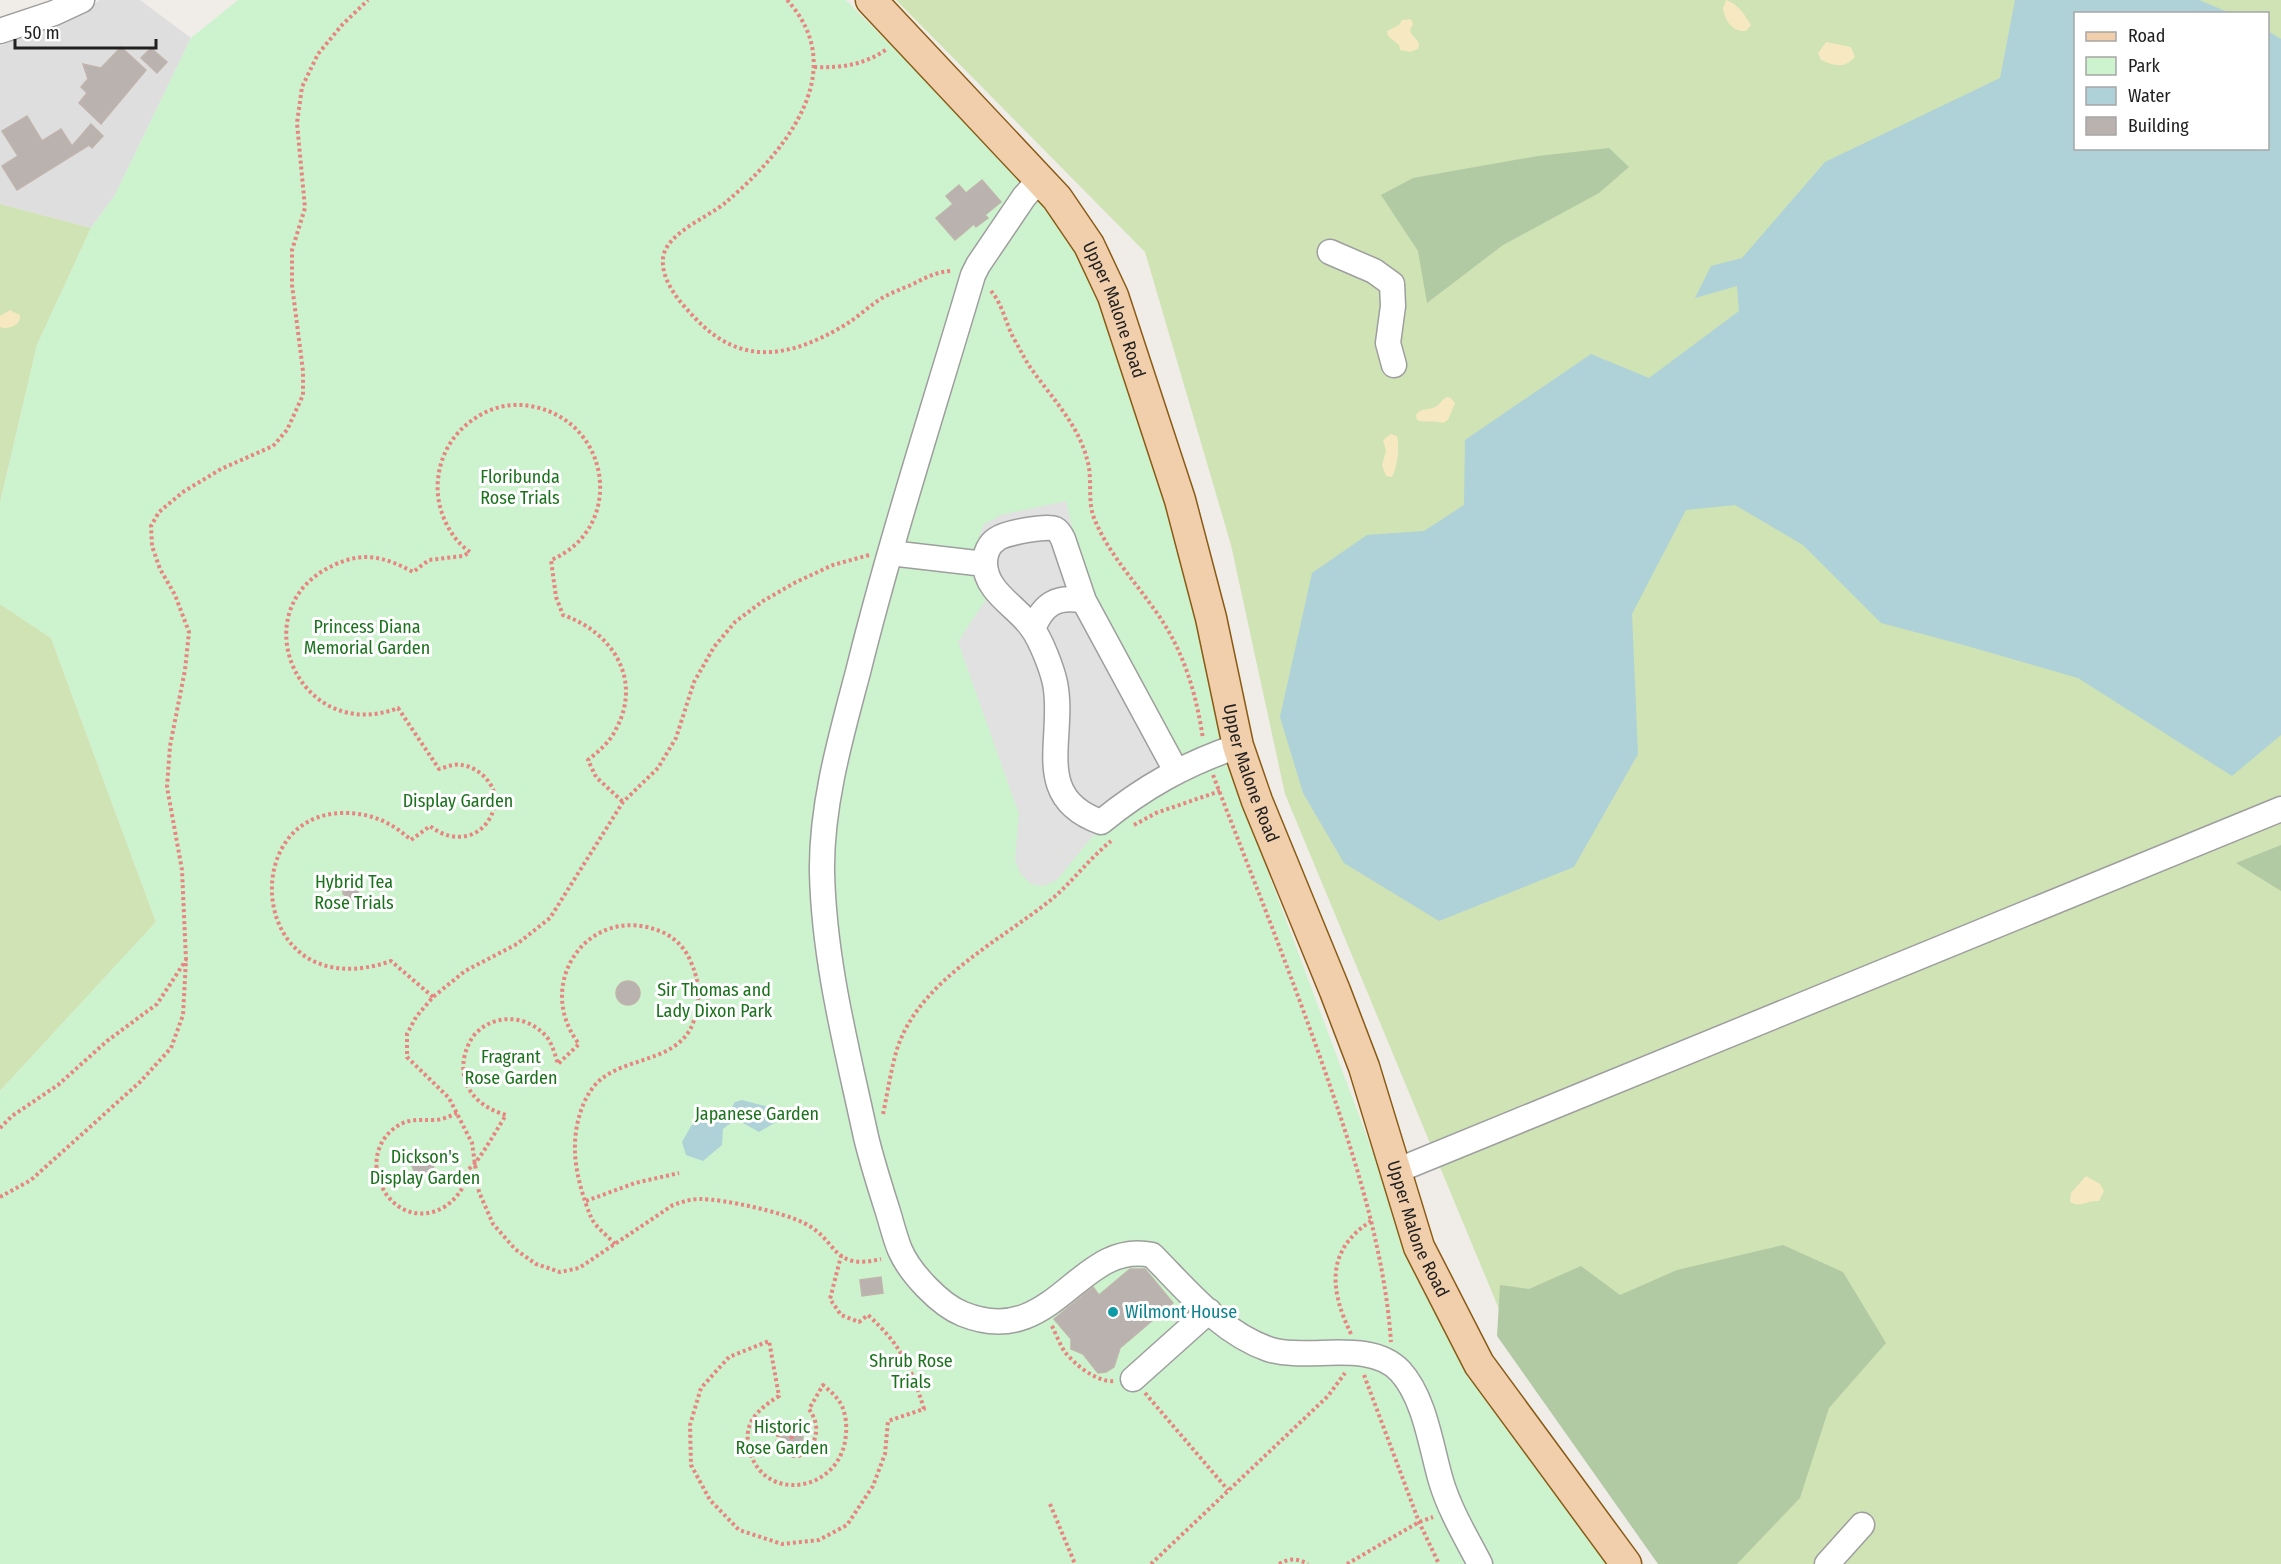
<svg xmlns="http://www.w3.org/2000/svg" width="2281" height="1564" viewBox="0 0 2281 1564" font-family="'Fira Sans Condensed',sans-serif">
<style>
.residential{fill:#dfdede}
.grass{fill:#cfe3b5;fill-rule:evenodd}
.forest{fill:#b1caa3}
.sand{fill:#f6e8c0}
.park{fill:#ccf3cd}
.parking{fill:#e1e1e1}
.water{fill:#afd1d8}
.building{fill:#b9b2ae;stroke:#c0b4ad;stroke-width:1.5}
.lines{fill:none;stroke-linecap:round;stroke-linejoin:round}
.minor-casing{stroke:#9e9e9e;stroke-width:27}
.major-casing{stroke:#8a5b14;stroke-width:33}
.path{stroke:#e98481;stroke-width:4;stroke-dasharray:3 3;stroke-linecap:butt}
.minor{stroke:#fff;stroke-width:24}
.major{stroke:#f1cfad;stroke-width:30}
.culture-dot{fill:#0f9aa8;stroke:#fff;stroke-width:2}
.labels{text-anchor:middle;stroke-width:6;stroke-linejoin:round;paint-order:stroke}
.street-label{font-size:18px;fill:#212121;stroke:#fff}
.park-label{font-size:18px;fill:#1a731c;stroke:#fff}
.culture-label{font-size:18px;fill:#0d838f;stroke:#fff;text-anchor:start}
</style>
<rect width="100%" height="100%" fill="#f0ede8"/>
<!-- residential -->
<path class="residential" d="M100 0H140L191 38 115 195 91 228 0 204V46L78 15Z"/>
<!-- grass -->
<path class="grass" d="M896 0H2281V1564H1684L1506 1326 1285 794 1231 545 1145 252ZM2076 14H2268V148H2076Z
M0 204 91 228 37 345 0 503Z
M0 604 51 638 156 922 0 1091Z"/>
<!-- forest -->
<path class="forest" d="M1609 148 1629 167 1599 193 1503 245 1427 303 1418 251 1381 195 1413 178 1538 156Z
M2281 845V891L2236 863Z
M1783 1245 1843 1272 1886 1343 1829 1408 1800 1498 1737 1564H1658L1497 1336 1500 1285 1529 1289 1581 1266 1620 1295 1677 1270Z"/>
<!-- sand -->
<path class="sand" d="M1726 0C1739 5 1744 14 1751 25L1746 31C1732 32 1725 21 1723 8Z
M1411 19 1413 24 1410 30C1412 39 1422 39 1418 49L1410 52 1400 50 1399 45 1388 36 1387 31 1399 25 1402 20Z
M1826 42 1851 47 1855 57C1844 69 1834 66 1821 60L1818 53Z
M10 310 20 315C21 325 12 328 3 328L0 327V316Z
M1447 397 1451 398 1455 403 1448 420 1443 423C1434 420 1423 423 1417 420L1416 415C1422 407 1427 411 1435 407 1440 405 1441 400 1447 397Z
M1391 434 1397 436C1400 445 1397 469 1392 477L1386 476 1382 465 1386 451 1383 440Z
M2086 1176 2100 1184 2104 1191 2099 1201C2087 1200 2082 1208 2070 1202L2071 1193Z"/>
<!-- park -->
<path class="park" d="M238 0H846L1049 205 1080 252 1102 302 1167 505 1195 617 1224 754 1382 1177 1616 1564H0V1091L156 922 51 638 0 604V503L37 345 91 228 115 195 191 38Z"/>
<!-- parking -->
<path class="parking" d="M1066 501 1087 590 1188 775 1139 802 1091 838 1057 880 1044 886 1031 884 1020 873 1015 860 1019 814 958 642 988 596 974 553 983 525 1001 515Z"/>
<!-- water -->
<path class="water" d="M2015 0H2199L2230 13 2076 14V148H2268V31L2281 39V735L2232 776 2078 678 1960 644 1881 623 1803 545 1735 505 1686 510 1632 614 1638 754 1574 867 1439 921 1344 863 1303 793 1280 717 1312 573 1367 535 1424 531 1464 505 1465 440 1591 354 1649 378 1739 311 1737 286 1695 298 1711 266 1742 258 1825 162 2000 78Z
M742 1100 765 1106 777 1113 776 1122 759 1132 736 1119 723 1129 722 1145 703 1161 686 1155 682 1142 691 1126 700 1117H715L720 1120 728 1114 735 1102Z"/>
<!-- building -->
<path class="building" d="M121 47 146 70 101 124 79 103 87 93 81 87 88 79 83 64 101 68Z
M151 48 167 62 157 73 141 58Z
M27 116 42 141 61 129 72 146 91 124 103 136 92 148 89 145 17 190 2 166 18 156 2 131Z
M982 180 1001 202 985 215 988 218 976 227 974 224 955 240 936 218 953 204 946 196 959 185 966 193Z
M348 883H354L358 887V893L351 901 343 894V888Z
M616 993a12 12 0 1 1 24 0a12 12 0 1 1-24 0Z
M412 1164a11 11 0 1 1 22 0a11 11 0 1 1-22 0Z
M1130 1269H1145L1173 1303 1120 1348 1114 1367 1106 1372 1098 1373 1083 1354 1071 1349V1339L1054 1319 1093 1287 1099 1295Z
M881 1277 883 1293 862 1296 860 1280Z
M781 1438a11 11 0 1 1 22 0a11 11 0 1 1-22 0Z"/>
<g class="lines">
<defs>
<path id="minor" d="M0 31 54 13 82 0
M1039 180 1024 197 978 265 973 275C934 407 891 539 858 672 841 736 821 805 822 872 824 962 847 1049 866 1137 872 1162 880 1187 888 1212 892 1225 895 1238 900 1250 910 1273 940 1305 963 1314 1054 1351 1078 1239 1152 1255 1186 1289 1220 1332 1268 1349 1307 1362 1369 1338 1400 1371 1425 1398 1431 1447 1441 1481 1450 1511 1466 1537 1480 1564
M1330 252 1374 271 1392 284 1393 306 1388 343 1394 365
M890 553 985 564
M1033 629C1043 604 1057 595 1084 601
M1176 771 1084 601 1063 539C1061 535 1059 531 1055 529 1046 525 1005 533 997 539 989 544 985 553 985 563 985 592 1018 607 1032 628 1041 640 1052 669 1055 683 1066 737 1030 797 1101 822 1144 787 1185 764 1238 746
M1396 1171 2281 809
M1133 1379 1209 1311
M1827 1564 1862 1525"/>
<g id="major">
<path id="s1" d="M871 0 1057 198 1089 245 1113 296 1180 500 1211 618 1238 746 1257 801 1335 991 1364 1067 1419 1247 1479 1364 1626 1564"/>
</g>
</defs>
<!-- minor casing -->
<use href="#minor" class="minor-casing"/>
<!-- major casing -->
<use href="#major" class="major-casing"/>
<!-- path -->
<path class="path" d="M787 0C853 72 783 154 725 203 707 218 666 233 663 258 661 281 679 301 694 317 741 368 791 357 845 325 858 317 869 306 882 298 891 293 901 289 911 285 925 278 937 271 953 271
M814 67C842 68 864 65 887 49
M991 291C1002 303 1006 324 1014 339 1020 349 1024 358 1030 367 1051 397 1078 424 1087 459 1093 478 1087 500 1094 518 1108 553 1133 579 1154 609 1183 648 1196 692 1203 739
M869 555 833 565 796 582 763 601 735 622 714 647 694 682 676 738 658 768 623 802 550 918 517 944 465 971 433 997 416 1017 407 1034V1057L449 1098 472 1143 479 1192 493 1224 515 1249 536 1264 560 1272 579 1268 673 1205C682 1202 690 1199 700 1199 724 1199 782 1212 804 1223 839 1240 830 1271 881 1259
M1213 775C1252 876 1292 976 1327 1077 1356 1161 1385 1253 1391 1342
M1134 825 1156 813 1220 791
M433 997 391 961C250 1010 234 813 344 813 371 813 391 822 411 840L430 826C455 846 488 838 495 804 498 786 479 767 462 765 455 763 447 767 439 769L398 708C299 746 239 608 334 565 364 551 385 557 413 572L429 560 463 556 470 552C448 537 435 506 438 480 440 455 453 433 474 419 492 406 514 402 535 407 612 424 625 529 551 560L556 597 563 615C612 632 643 679 616 729 610 742 599 751 588 760L596 777 623 802
M457 1113C450 1116 442 1120 435 1120 418 1120 406 1118 392 1130 352 1165 396 1237 446 1206 453 1201 460 1193 464 1185 465 1181 465 1175 467 1172 469 1168 474 1165 476 1162 487 1147 496 1131 506 1115 478 1107 457 1086 465 1054 467 1047 470 1040 475 1034 495 1013 526 1015 545 1035 552 1042 555 1055 558 1064L579 1044C532 983 590 901 662 932 674 937 685 948 690 960 698 978 701 993 696 1013 686 1061 635 1055 604 1077 583 1091 574 1126 575 1150 575 1171 583 1198 591 1217 595 1227 608 1236 615 1244
M883 1114C888 1091 891 1068 898 1046 922 979 1000 941 1052 899 1073 881 1089 859 1111 841
M0 1128 12 1116 58 1085 107 1041 157 1004 186 960
M0 1197 31 1180 140 1082 171 1048 183 1015 186 960 182 870 167 787 170 746 185 670 189 632 175 595 160 569 152 546 151 526 159 512 183 492 221 469 273 446 287 430 303 395V371L292 285V250L305 208 297 123 302 87 318 54 342 25 368 0
M586 1201 635 1183 679 1173
M1052 1326C1056 1334 1060 1345 1065 1352 1075 1365 1098 1383 1114 1381
M1351 1334C1330 1290 1325 1251 1371 1221
M1364 1375 1419 1522 1439 1564
M1145 1393 1228 1490
M792 1439 788 1424 779 1431 777 1443 784 1453 797 1457 810 1450C818 1434 819 1424 809 1409L823 1385C829 1390 835 1395 839 1401 845 1409 847 1423 846 1433 843 1495 756 1506 748 1442 745 1419 762 1407 779 1396L769 1341 729 1357 701 1388 690 1425 691 1465 710 1500 739 1530 782 1544 819 1540 847 1525 873 1486 885 1454 888 1421 924 1409C911 1367 901 1345 868 1315L859 1322 841 1315 830 1299 841 1256
M1050 1504 1075 1564
M1151 1564 1328 1396 1345 1373
M1279 1564C1289 1558 1297 1558 1308 1564
M1347 1564 1419 1522 1433 1517"/>
<!-- minor -->
<use href="#minor" class="minor"/>
<!-- major -->
<use href="#major" class="major"/>
</g>
<!-- markers -->
<circle class="culture-dot" cx="1113" cy="1312" r="6"/>
<g class="labels">
<!-- street labels -->
<g class="street-label">
<text dy="6" stroke="none"><textPath href="#s1" startOffset="398">Upper Malone Road</textPath></text>
<text dy="6" stroke="none"><textPath href="#s1" startOffset="882">Upper Malone Road</textPath></text>
<text dy="6" stroke="none"><textPath href="#s1" startOffset="1368">Upper Malone Road</textPath></text>
</g>
<!-- park labels -->
<g class="park-label">
<text x="520" y="483">Floribunda<tspan x="520" dy="21">Rose Trials</tspan></text>
<text x="367" y="633">Princess Diana<tspan x="367" dy="21">Memorial Garden</tspan></text>
<text x="458" y="807">Display Garden</text>
<text x="354" y="888">Hybrid Tea<tspan x="354" dy="21">Rose Trials</tspan></text>
<text x="714" y="996">Sir Thomas and<tspan x="714" dy="21">Lady Dixon Park</tspan></text>
<text x="511" y="1063">Fragrant<tspan x="511" dy="21">Rose Garden</tspan></text>
<text x="757" y="1120">Japanese Garden</text>
<text x="425" y="1163">Dickson's<tspan x="425" dy="21">Display Garden</tspan></text>
<text x="911" y="1367">Shrub Rose<tspan x="911" dy="21">Trials</tspan></text>
<text x="782" y="1433">Historic<tspan x="782" dy="21">Rose Garden</tspan></text>
</g>
<!-- culture labels -->
<g class="culture-label">
<text x="1125" y="1318">Wilmont House</text>
</g>
</g>
<!-- legend -->
<rect x="2074" y="12" width="195" height="138" fill="#ffffff" stroke="#a6a6a6" stroke-width="1.5"/>
<rect x="2086" y="32" width="30" height="9" fill="#f1cfad" stroke="#a6a6a6" stroke-width="1.5"/>
<text x="2128" y="42" font-size="18" fill="#212121">Road</text>
<rect x="2086" y="57" width="30" height="18" fill="#ccf3cd" stroke="#a6a6a6" stroke-width="1.5"/>
<text x="2128" y="72" font-size="18" fill="#212121">Park</text>
<rect x="2086" y="87" width="30" height="18" fill="#afd1d8" stroke="#a6a6a6" stroke-width="1.5"/>
<text x="2128" y="102" font-size="18" fill="#212121">Water</text>
<rect x="2086" y="117" width="30" height="18" fill="#b9b2ae" stroke="#a6a6a6" stroke-width="1.5"/>
<text x="2128" y="132" font-size="18" fill="#212121">Building</text>
<!-- scale -->
<path d="M15 39v9h141v-9" fill="none" stroke="#212121" stroke-width="3"/>
<text x="24" y="39" font-size="18" fill="#212121" stroke="#ffffff" stroke-width="4.5" paint-order="stroke">50 m</text>
</svg>
